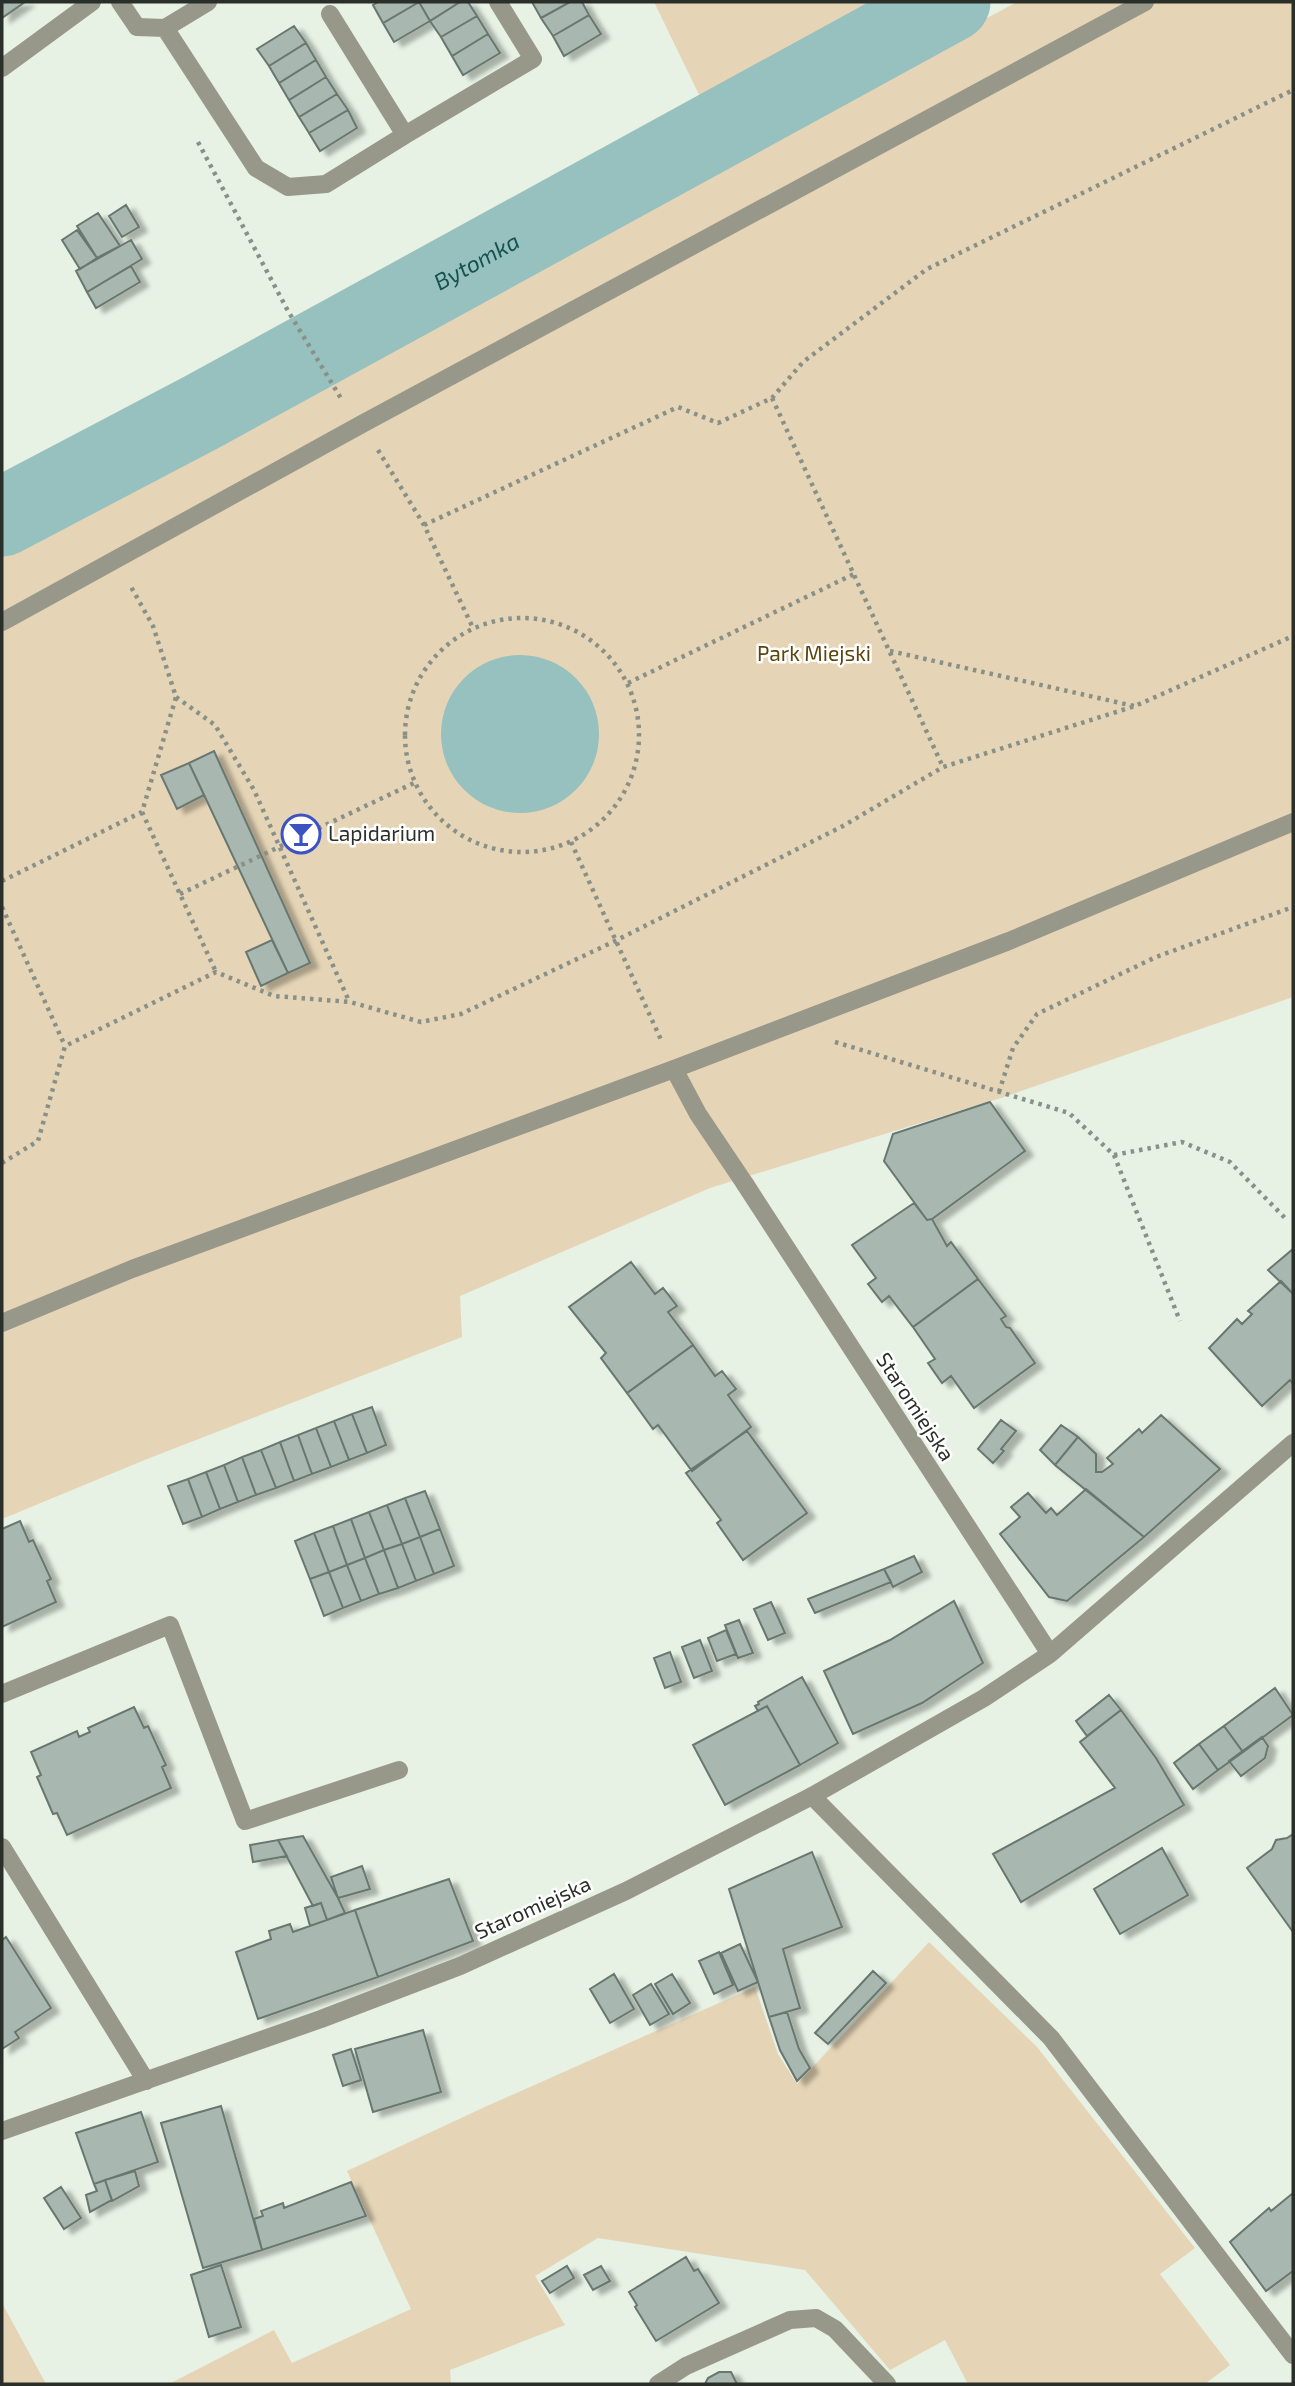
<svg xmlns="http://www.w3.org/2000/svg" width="1295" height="2386" viewBox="0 0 1295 2386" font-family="'Exo 2',sans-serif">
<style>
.green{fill:#e5d5b6}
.water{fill:#97c1be}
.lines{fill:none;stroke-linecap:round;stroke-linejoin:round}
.river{stroke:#97c1be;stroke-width:79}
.building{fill:#a8b8b0;stroke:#68776f;stroke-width:2;filter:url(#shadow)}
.path{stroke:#899087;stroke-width:4.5;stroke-dasharray:3.5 5;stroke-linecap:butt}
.service{stroke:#97988a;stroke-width:18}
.minor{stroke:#97988a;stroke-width:18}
.labels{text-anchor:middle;stroke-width:5;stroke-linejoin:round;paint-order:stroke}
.park-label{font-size:21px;fill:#5c440d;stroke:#fff}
.poi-label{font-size:21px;fill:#2b2f2a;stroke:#fff;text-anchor:start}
.street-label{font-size:21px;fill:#2b2f2a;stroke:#fff}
.water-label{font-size:23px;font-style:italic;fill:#16524f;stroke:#fff}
</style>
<defs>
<filter id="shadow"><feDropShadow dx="8" dy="4.5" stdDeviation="2" flood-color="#0004"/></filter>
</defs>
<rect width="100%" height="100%" fill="#e7f1e4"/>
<!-- green -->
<path class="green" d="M654 2H903L706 109Z
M1017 2H1293V997L1004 1097 710 1188 460 1296 462 1337 147 1459 2 1519V546Z
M929 1942 1037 2047 1195 2248 1160 2274 1230 2365 1205 2384H968L945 2340 890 2370 805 2270 598 2238 535 2276 565 2325 450 2370 451 2384H169L274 2330 292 2363 411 2309 347 2171 487 2106 755 1987 778 2054 797 2084Z
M2 2303 46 2384H2Z"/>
<!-- water -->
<path class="water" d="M441 734a79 79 0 1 1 158 0a79 79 0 1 1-158 0Z"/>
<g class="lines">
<!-- river -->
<path class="river" id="s1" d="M2 517 202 412 951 2"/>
</g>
<!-- building -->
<path class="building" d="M2 2H25L2 18Z
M378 2H419L383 23 373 5Z
M419 2 430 21 394 42 383 23Z
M419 2H460L430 21Z
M460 2H468L477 16 441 37 430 21Z
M532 2H570L541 18Z
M570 2H582L589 15 553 36 541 18Z
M589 15 601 34 564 56 553 36Z
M477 16 488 34 452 56 441 37Z
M294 26 306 43 269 66 257 49Z
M488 34 500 53 463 75 452 56Z
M306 43 316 60 279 83 269 66Z
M316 60 326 77 289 100 279 83Z
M326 77 337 94 299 117 289 100Z
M337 94 348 110 309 133 299 117Z
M348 110 357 128 320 151 309 133Z
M126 205 139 227 122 237 109 216Z
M98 213 120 246 97 258 77 226Z
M77 230 97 258 80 269 62 240Z
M131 240 142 259 87 292 76 271Z
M131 266 140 282 96 308 87 292Z
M214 751 310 963 288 973 189 763Z
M189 763 204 795 177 809 161 775Z
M272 940 288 973 261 986 246 952Z
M990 1102 1025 1151 932 1219 927 1220 884 1161 893 1134Z
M914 1203 927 1220 932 1219 947 1246 951 1242 978 1279 913 1327 889 1296 882 1302 868 1284 876 1278 852 1245Z
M1293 1249V1294L1268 1270Z
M631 1262 655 1294 663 1288 677 1306 668 1312 693 1345 627 1393 601 1358 606 1353 569 1307Z
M978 1279 1006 1316 1001 1319 1006 1327 1010 1328 1035 1363 974 1408 951 1376 942 1383 928 1363 935 1359 913 1327Z
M1281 1281 1293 1294V1384L1290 1380 1262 1406 1209 1348 1237 1319 1242 1324 1252 1314 1248 1311Z
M693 1345 715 1376 722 1371 736 1389 728 1395 751 1427 692 1471 658 1425 653 1429 627 1393Z
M372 1407 386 1445 367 1453 352 1414Z
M352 1414 367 1453 349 1460 334 1421Z
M1161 1415 1220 1469 1144 1537 1055 1465 1078 1437 1096 1454V1472H1102L1113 1464 1107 1458 1139 1429 1142 1433Z
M1001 1420 1016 1431 1001 1449 1004 1451 993 1463 978 1449Z
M334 1421 349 1460 331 1467 316 1428Z
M1061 1425 1078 1437 1055 1465 1040 1450Z
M316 1428 331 1467 312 1474 298 1435Z
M747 1431 807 1513 743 1560 717 1523 721 1520 686 1473Z
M298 1435 312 1474 294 1481 280 1442Z
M280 1442 294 1481 276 1488 261 1450Z
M261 1450 276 1488 256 1495 242 1457Z
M242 1457 256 1495 238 1502 224 1465Z
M224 1465 238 1502 220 1509 206 1472Z
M206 1472 220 1509 202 1517 188 1479Z
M188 1479 202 1517 183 1524 168 1486Z
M1086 1489 1144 1537 1067 1601 1049 1597 1000 1534 1020 1517 1011 1507 1028 1493 1046 1513 1051 1508 1057 1515Z
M425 1491 440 1529 420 1537 405 1498Z
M405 1498 420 1537 402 1544 387 1505Z
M387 1505 402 1544 384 1550 369 1512Z
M369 1512 384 1550 365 1558 351 1519Z
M351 1519 365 1558 347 1565 333 1526Z
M20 1521 29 1542 33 1540 51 1579 47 1581 56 1602 2 1627V1529Z
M333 1526 347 1565 329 1572 314 1533Z
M440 1529 454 1566 434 1574 420 1537Z
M314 1533 329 1572 310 1579 295 1541Z
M420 1537 434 1574 416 1581 402 1544Z
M402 1544 416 1581 398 1588 384 1550Z
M384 1550 398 1588 379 1594 365 1558Z
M914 1556 922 1572 893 1587 884 1569Z
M365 1558 379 1594 361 1601 347 1565Z
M347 1565 361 1601 343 1608 329 1572Z
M884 1569 891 1582 815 1613 808 1599Z
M329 1572 343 1608 324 1616 310 1579Z
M954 1601 983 1663 922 1703 853 1734 824 1671 890 1640Z
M771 1602 785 1633 768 1640 754 1609Z
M739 1620 753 1653 738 1658 725 1625Z
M726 1630 736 1654 717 1661 708 1638Z
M700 1640 712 1671 694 1678 682 1647Z
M670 1652 681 1682 665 1688 654 1658Z
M802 1677 838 1743 800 1765 767 1706 758 1711 755 1706 759 1704 758 1702Z
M1275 1688 1293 1715 1243 1752 1224 1726Z
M1109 1695 1121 1710 1087 1736 1076 1721Z
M767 1706 800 1765 725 1805 693 1745Z
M134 1707 144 1728 148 1726 166 1765 162 1767 171 1788 67 1835 57 1813 53 1814 37 1777 41 1775 31 1752 77 1731 79 1737 90 1732 88 1728Z
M1121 1710 1156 1758 1184 1805 1021 1902 993 1854 1115 1788 1080 1742Z
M1224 1726 1243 1752 1218 1770 1199 1744Z
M1262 1737 1268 1746 1265 1758 1241 1776 1229 1761Z
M1199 1744 1218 1770 1193 1789 1174 1763Z
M1293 1834V1932L1247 1868 1272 1849 1276 1840 1287 1838Z
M303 1836 338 1898 345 1913 327 1920 321 1903 313 1906 278 1840Z
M278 1840 287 1856 253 1862 250 1845Z
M1162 1848 1188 1895 1120 1934 1094 1889Z
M812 1852 842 1927 783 1949 800 2008 769 2017 729 1889Z
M362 1866 370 1889 338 1898 331 1877Z
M449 1879 473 1941 378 1977 355 1910Z
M321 1903 327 1920 310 1926 305 1908Z
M355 1910 378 1977 258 2019 236 1952 271 1939 269 1931 290 1924 293 1932Z
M6 1937 51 2008 15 2032 19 2038 2 2049V1940Z
M740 1944 758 1982 738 1991 721 1953Z
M719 1952 733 1985 714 1994 699 1961Z
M873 1971 886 1983 828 2044 815 2033Z
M614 1974 634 2009 610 2023 590 1989Z
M672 1974 690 2003 673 2014 655 1984Z
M651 1984 669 2014 650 2025 633 1995Z
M787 2012 799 2049 810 2068 797 2081 780 2050 769 2017Z
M423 2030 441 2092 373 2112 355 2049Z
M351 2049 361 2080 343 2086 333 2055Z
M221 2106 262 2250 203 2268 161 2123Z
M141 2112 158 2162 94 2184 76 2133Z
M135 2171 139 2186 112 2201 105 2180Z
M105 2180 112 2200 90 2212 86 2195 97 2191 94 2184Z
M351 2182 366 2216 262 2250 254 2219 263 2216 261 2211 283 2203 284 2208Z
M61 2187 81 2218 64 2229 44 2198Z
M1293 2193V2271L1266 2291 1230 2242 1269 2208 1271 2211Z
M686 2257 694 2271 698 2269 719 2303 656 2341 635 2307 637 2305 629 2292Z
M221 2265 241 2327 209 2337 191 2275Z
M567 2266 574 2278 550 2293 542 2281Z
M601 2266 610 2281 593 2290 584 2275Z
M719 2372H731L737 2384H705L708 2378Z"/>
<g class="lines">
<!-- path -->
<path class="path" d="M198 142 288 311 342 400
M772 398 943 767
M378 450 424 525 473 628
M424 525 678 407 718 423 772 398 803 362 927 269 1293 90
M405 735a117 117 0 1 1 234 0a117 117 0 1 1-234 0Z
M890 651 1134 706
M628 683 854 574
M176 697 215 725 254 790 349 1001
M142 812 216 972
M571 842 662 1042
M2 881 142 812 176 697 153 626 130 585
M180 894 414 783
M2 907 65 1046
M835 1042 1069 1113 1114 1155 1180 1321
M999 1092 1013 1048 1037 1014 1156 957 1293 907
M1114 1155 1182 1142 1230 1162 1286 1219
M2 1163 38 1141 65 1046 216 972 274 996 350 1002 421 1022 461 1014 615 941 843 826 943 767 1135 706 1293 636"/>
<!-- service -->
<path class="service" d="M137 27 165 28 208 2
M165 28 256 168 288 187 326 184 405 135 330 14
M405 135 533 59 498 2
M2 622 362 424 1145 2
M674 1069 698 1114 745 1184
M2 1323 132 1269 674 1069 1009 941 1293 822
M2 1694 170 1625 245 1821 399 1770
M812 1796 1051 2038 1293 2355
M2 1847 146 2081
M658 2384 686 2366 790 2320 816 2318 835 2329 887 2384"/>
<!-- minor -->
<path class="minor" d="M120 2 137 27
M2 68 92 2
M745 1184 1050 1654
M2 2131 321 2019 460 1966 626 1891 812 1796 984 1698 1050 1654 1293 1443"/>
</g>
<!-- icons -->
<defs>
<symbol id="bar-ring" viewBox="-11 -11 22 22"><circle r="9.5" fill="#fff" stroke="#3c51c4" stroke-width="1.5"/><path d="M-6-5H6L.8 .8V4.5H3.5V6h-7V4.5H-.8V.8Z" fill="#3c51c4"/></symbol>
</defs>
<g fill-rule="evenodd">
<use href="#bar-ring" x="279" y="812" width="44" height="44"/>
</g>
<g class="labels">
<!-- park labels -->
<g class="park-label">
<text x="814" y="661">Park Miejski</text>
</g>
<!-- poi labels -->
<g class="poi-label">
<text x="328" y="841">Lapidarium</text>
</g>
<!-- street labels -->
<g class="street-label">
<text transform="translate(915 1407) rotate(57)" y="7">Staromiejska</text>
<text transform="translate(533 1908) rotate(-24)" y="7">Staromiejska</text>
</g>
<!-- water labels -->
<g class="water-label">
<text dy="8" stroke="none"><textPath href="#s1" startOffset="539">Bytomka</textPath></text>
</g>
</g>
<!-- border -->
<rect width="1295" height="2386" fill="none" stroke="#2b2f2a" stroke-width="7"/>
</svg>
